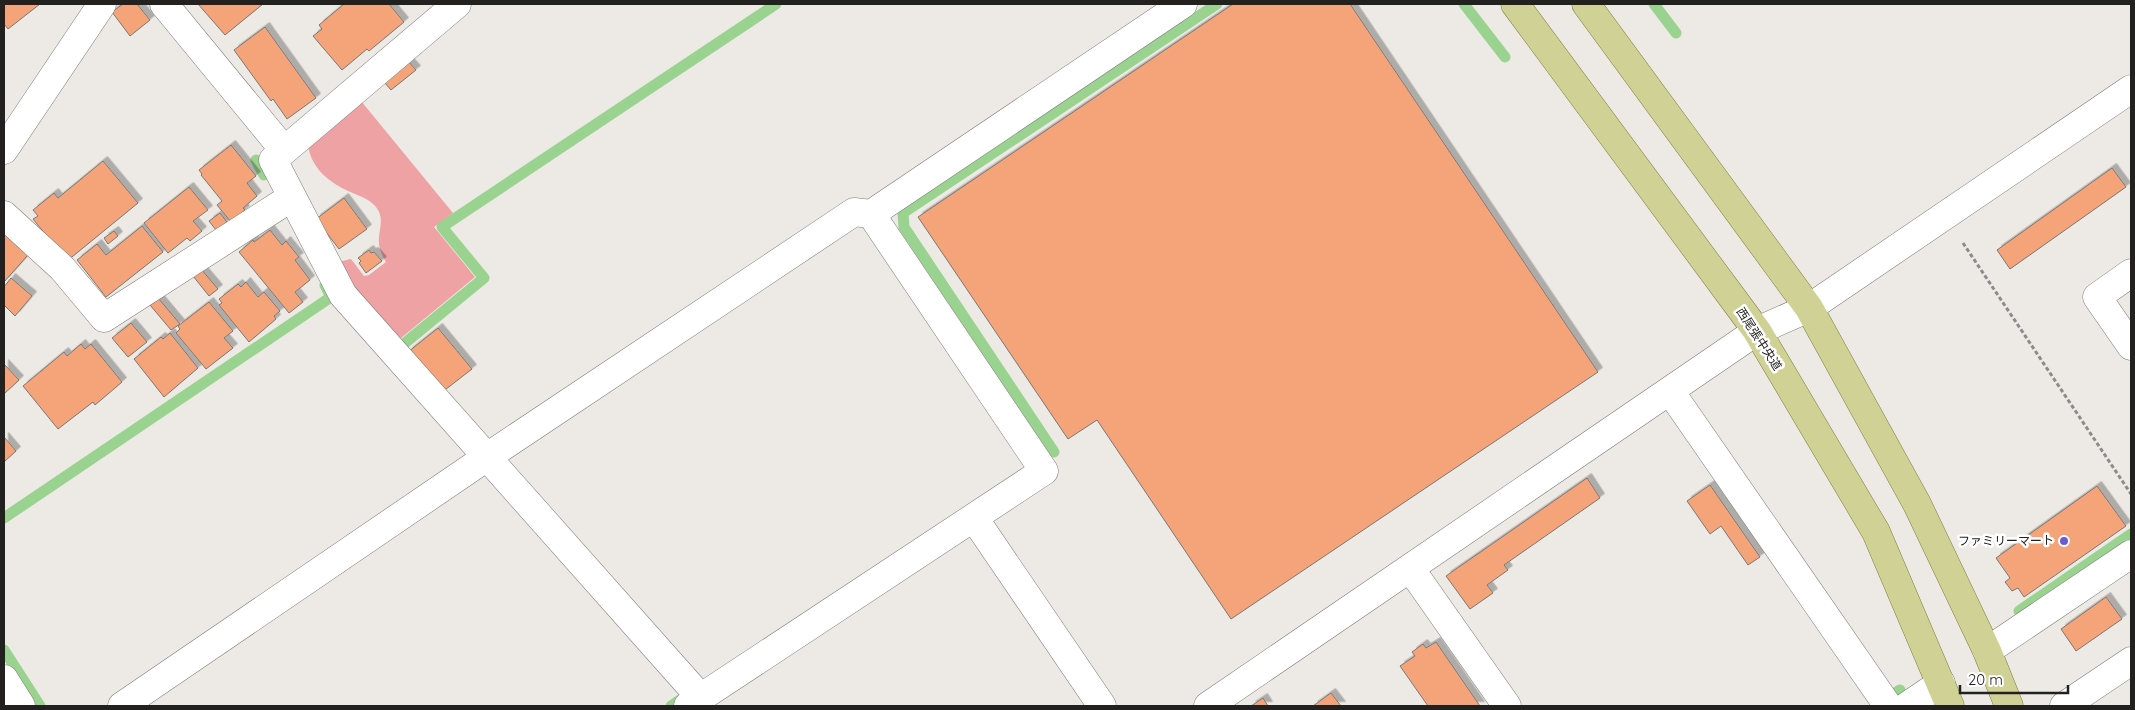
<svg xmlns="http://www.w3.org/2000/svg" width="2135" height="710" viewBox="0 0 2135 710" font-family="Quicksand,'Noto Sans JP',sans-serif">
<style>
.green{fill:#eea2a4}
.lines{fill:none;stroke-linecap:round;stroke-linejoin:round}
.stream{stroke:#99d38f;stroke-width:11}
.building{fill:#f5a47a;stroke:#7b7775;filter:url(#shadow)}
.minor-casing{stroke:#7d7b77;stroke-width:29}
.major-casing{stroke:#7e7f3f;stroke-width:29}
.path{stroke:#8d8b88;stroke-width:3;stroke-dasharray:4 2.5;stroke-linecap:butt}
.minor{stroke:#fff;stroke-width:28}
.major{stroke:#d0d195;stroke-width:28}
.poi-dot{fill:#6c5ad4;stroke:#fff;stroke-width:2}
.labels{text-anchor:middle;stroke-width:5;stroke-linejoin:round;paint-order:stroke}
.street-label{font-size:12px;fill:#222120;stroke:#fff}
.poi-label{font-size:12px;fill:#222120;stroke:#fff;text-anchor:end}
</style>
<defs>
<filter id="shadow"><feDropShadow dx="4.5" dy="-4.5" stdDeviation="0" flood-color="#0004"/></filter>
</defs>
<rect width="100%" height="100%" fill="#edeae6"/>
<!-- green -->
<path class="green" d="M361 101 453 213 434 227 475 277 395 343 340 275 338 262 351 259 364 276 369 275 386 262C381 254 378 246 379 237 380 225 384 218 376 207 369 198 356 195 346 190 327 181 310 166 308 144Z"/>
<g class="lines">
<!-- stream -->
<path class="stream" d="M1464 4 1505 57
M1654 4 1676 33
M256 160 264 175
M400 347 484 278 442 227 776 4
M1054 452 904 227 903 213 1217 4
M4 518 331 297 325 285
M2019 611 2131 534
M4 650 40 706
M1892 695 1900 690
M671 706 686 696"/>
</g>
<!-- building -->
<path class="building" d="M4 4H40L8 29 4 24Z
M123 4H137L150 20 130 36 112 12Z
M198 4H263L225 35Z
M344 4H389L404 22 369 51 367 49 342 70 313 36 322 29 319 25Z
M1233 4H1350L1598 372 1231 619 1097 420 1068 439 918 217Z
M265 27 316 98 287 119 273 99 271 101 234 50Z
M408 61 416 70 391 90 384 82Z
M231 145 256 176 247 183 257 196 243 208 245 210 231 222 217 205 222 201 201 175 202 174 199 170Z
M103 161 138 203 67 261 33 219 38 216 33 210 54 193 58 198Z
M2112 168 2126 187 2010 269 1997 250Z
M189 187 208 210 193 221 202 231 190 241 187 238 168 253 144 223Z
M344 198 367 229 339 249 316 219Z
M220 213 227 222 216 230 209 221Z
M142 226 163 252 106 297 77 260 97 244 106 255Z
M270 230 282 245 286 241 299 257 295 260 310 280 295 292 303 302 289 313 239 252 253 240 254 242Z
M114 231 118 236 108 244 104 238Z
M4 234 28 255 4 282Z
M369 250 371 253 374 252 382 261 366 273 359 263 361 261 358 258Z
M201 269 218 289 209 296 193 276Z
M11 278 32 296 15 316 4 305V287Z
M246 282 258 297 264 292 280 311 274 316 276 319 249 342 219 305 222 303 219 299 238 284 241 287Z
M159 299 180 324 171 330 150 305Z
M209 302 233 331 224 338 233 348 206 369 176 333 180 329 178 326Z
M131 323 147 342 128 357 112 338Z
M438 328 472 369 441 393 408 352Z
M170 333 198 368 164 397 134 359 161 337 163 339Z
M81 344 85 349 91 344 122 382 95 405 93 402 58 429 23 386 64 352 67 356Z
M4 364 19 380 4 394Z
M4 437 16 451 4 462Z
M1587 478 1600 498 1504 565 1508 570 1487 585 1493 593 1470 609 1446 576Z
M1710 485 1760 557 1748 565 1721 526 1710 534 1687 501Z
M2097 486 2126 526 2024 597 2018 588 2012 591 2005 582 2010 578 1996 558Z
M2106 597 2122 619 2076 651 2061 629Z
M1436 642 1480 706H1428L1400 666 1415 656 1412 652 1423 644 1426 648Z
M1331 693 1341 706H1313Z
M1263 698 1268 706H1251Z"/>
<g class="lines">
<defs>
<path id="minor" d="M164 4 284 150
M457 4 273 160 343 295 701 698
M4 150 102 4
M4 215 62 268 104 318 292 197
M2131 273 2097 297 2131 346
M1670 391 1888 706
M974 518 1102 706
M1410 568 1507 706
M1987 651 2131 554
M4 679 21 706
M122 706 487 457 854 212 871 214 1183 4
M688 706 1044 471 871 214
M1208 706 1757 331 1809 308 2131 89
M1907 706 1941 683
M2064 706 2131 661"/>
<path id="major" d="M1515 4 1757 331 1876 532 1950 706
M1586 4 1809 308 1917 504 1987 651 2009 706"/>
</defs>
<!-- minor casing -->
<use href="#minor" class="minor-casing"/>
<!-- major casing -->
<use href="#major" class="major-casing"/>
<!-- path -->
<path class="path" d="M1963 243 2131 494"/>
<!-- minor -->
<use href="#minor" class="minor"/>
<!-- major -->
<use href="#major" class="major"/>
</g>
<!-- markers -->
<circle class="poi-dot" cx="2064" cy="541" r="5"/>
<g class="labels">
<!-- street labels -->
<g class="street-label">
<text transform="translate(1759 339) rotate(57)" y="4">西尾張中央道</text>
</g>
<!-- poi labels -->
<g class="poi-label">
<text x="2054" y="545">ファミリーマート</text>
</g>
</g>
<!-- border -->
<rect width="2135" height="710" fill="none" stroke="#222120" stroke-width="10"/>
<!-- scale -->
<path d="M1960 685v8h108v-8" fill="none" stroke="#222120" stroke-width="2.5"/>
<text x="1968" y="685" font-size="15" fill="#222120" stroke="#ffffff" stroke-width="4" paint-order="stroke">20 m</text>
</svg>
